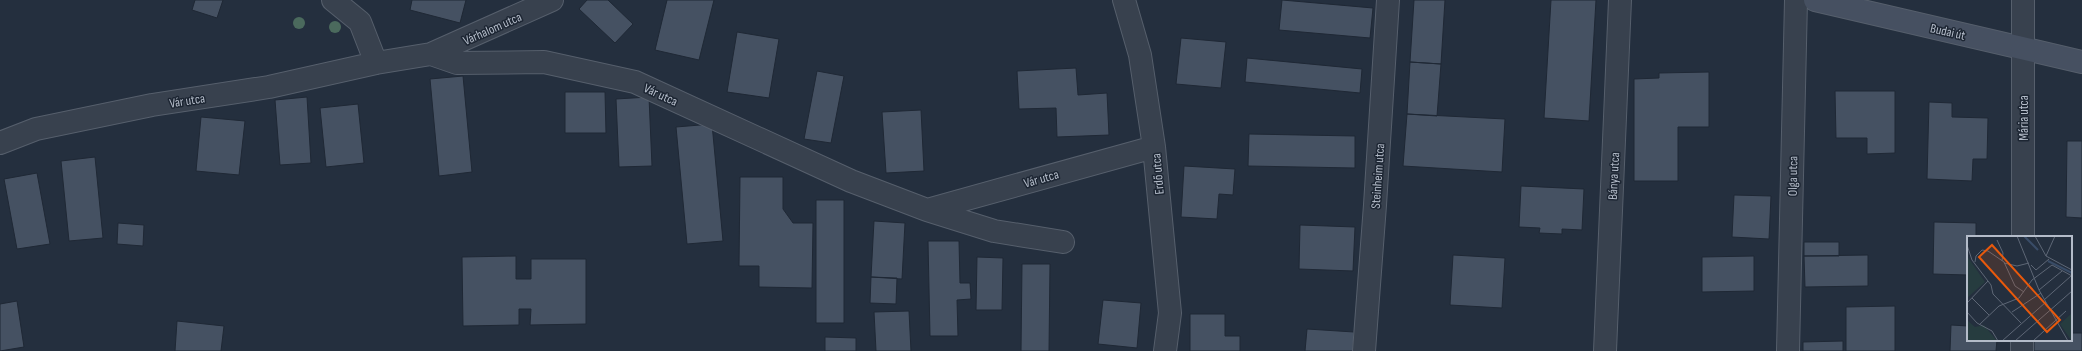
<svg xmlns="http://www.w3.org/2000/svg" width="2082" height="351" viewBox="0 0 2082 351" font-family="'Sofia Sans Condensed',sans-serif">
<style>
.building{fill:#455162;stroke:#1f2835}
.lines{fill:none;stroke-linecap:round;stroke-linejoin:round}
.street-casing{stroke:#565f6c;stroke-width:24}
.secondary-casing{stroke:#565f6c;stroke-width:24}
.street{stroke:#38414e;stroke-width:22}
.secondary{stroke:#465061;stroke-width:22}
.tree{fill:#4b6a5d}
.labels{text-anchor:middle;stroke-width:3;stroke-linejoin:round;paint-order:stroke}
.street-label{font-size:13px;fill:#b4bcc9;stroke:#1d2633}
.inset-river{fill:none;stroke:#394c67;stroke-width:2}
.inset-road{fill:none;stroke:#5e6776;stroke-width:1}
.view{fill:#e8590c;fill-opacity:0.15;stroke:#e8590c;stroke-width:2}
.inset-edge{fill:none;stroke:#b4bcc9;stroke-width:2}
</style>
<rect width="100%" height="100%" fill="#242f3e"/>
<!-- building -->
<path class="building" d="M195 0H223L217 18 192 10Z
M412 0H466L460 23 410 10Z
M587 0H608L633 24 615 43 579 9Z
M667 0H714L699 60 655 50Z
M1282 0 1373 8 1370 38 1279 30Z
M1414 0H1445L1441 64 1410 62Z
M1551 0H1596L1589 121 1544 118Z
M737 32 779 39 769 98 727 92Z
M1181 38 1226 42 1221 88 1176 84Z
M1247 58 1362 69 1360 93 1245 82Z
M1410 62 1441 64 1437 116 1407 114Z
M1076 68 1078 95 1107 93 1109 135 1057 137 1056 108 1019 109 1017 71Z
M817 71 844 76 831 143 804 139Z
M1709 72V127H1678V181H1634V79L1659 78V73Z
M463 76 472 172 439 176 430 79Z
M1835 91H1895V153L1867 154V138H1836Z
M565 92H605L606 133H565Z
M307 97 311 163 280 165 275 100Z
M649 97 652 166 619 167 616 99Z
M1929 102 1952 103V117L1988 118 1987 159H1973L1972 181 1927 179Z
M358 104 364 163 326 167 320 108Z
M921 110 924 171 886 173 882 112Z
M1407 114 1505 119 1502 172 1403 166Z
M201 117 245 121 239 175 196 171Z
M712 124 723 241 687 244 676 127Z
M1249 134 1355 136V168L1248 166Z
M2067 141H2082V218L2066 217Z
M95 157 103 238 69 241 61 161Z
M1184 166 1235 169 1233 195 1219 194 1217 219 1181 217Z
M37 173 50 244 17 249 4 179Z
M740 177H783V209L793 223H813L812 288 759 287V266H739Z
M1521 186 1584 189 1582 230 1562 229V234L1539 233 1540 228 1519 227Z
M1734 195 1771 196 1769 239 1732 237Z
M816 200H844V323H816Z
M874 221 905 223 902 279 871 277Z
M1934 222 1976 223V237H1968V275L1933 274Z
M118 223 144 225 143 246 117 244Z
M1300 225 1355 227 1353 271 1299 269Z
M928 241H959L960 283H970L971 299 957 300 958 336H930Z
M1804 242H1839V256H1804Z
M1453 255 1505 258 1502 308 1450 305Z
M1868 255V286L1805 287 1804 256Z
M516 256V279H531V259H586V324L530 325 531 309H519V325L463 326 462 257Z
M1754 256V291L1702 292V257Z
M977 257 1003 258 1002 310H976Z
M1022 264H1050L1049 351H1021Z
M871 277 897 278 896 304 870 303Z
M1103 300 1141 303 1137 348 1098 344Z
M17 301 24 347 0 351V304Z
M1895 306V351H1846V307Z
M909 311 911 351H876L874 312Z
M1190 314H1225V336H1240V351H1190Z
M177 321 224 326 221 351H175Z
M1951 325 1968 326V340H1997L1996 351H1950Z
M1307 329 1354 332 1353 351H1305Z
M2071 333H2082V351H2034V340H2071Z
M825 337 856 338V351H825Z
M1843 341V351H1803V342Z"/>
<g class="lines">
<defs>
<path id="street" d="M333 0 360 22 376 63
M1124 0 1140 55 1154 147 1170 313 1165 351
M431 54 552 0
M0 143 36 129 152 105 269 87 376 63 431 54 457 63 544 62 635 82 851 181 927 210 1154 147
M927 210 994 231 1063 242
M2023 237V0
M1364 351 1375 205 1388 0
M1605 351 1620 0
M1788 351 1796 0
M2022 351V340"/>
<path id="secondary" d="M1815 0 2082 62"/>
</defs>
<!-- street casing -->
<use href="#street" class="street-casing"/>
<!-- secondary casing -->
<use href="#secondary" class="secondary-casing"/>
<!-- street -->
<use href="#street" class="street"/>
<!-- secondary -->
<use href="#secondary" class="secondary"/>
</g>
<!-- trees -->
<g class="tree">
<circle cx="299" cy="23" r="6"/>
<circle cx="335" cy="27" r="6"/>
</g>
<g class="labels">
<!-- street labels -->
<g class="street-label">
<text transform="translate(492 28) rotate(-24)" y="5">Várhalom utca</text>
<text transform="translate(1948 31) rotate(13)" y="5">Budai út</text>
<text transform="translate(661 94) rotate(25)" y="5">Vár utca</text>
<text transform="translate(187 100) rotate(-9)" y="5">Vár utca</text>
<text transform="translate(2023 118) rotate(-90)" y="5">Mária utca</text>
<text transform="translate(1157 174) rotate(-95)" y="5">Erdő utca</text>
<text transform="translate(1377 176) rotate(-86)" y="5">Steinheim utca</text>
<text transform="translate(1613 176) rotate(-87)" y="5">Bánya utca</text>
<text transform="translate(1792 176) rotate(-89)" y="5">Olga utca</text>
<text transform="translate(1041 178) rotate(-16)" y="5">Vár utca</text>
</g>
</g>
<!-- overview -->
<g transform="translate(1967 236)">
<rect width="105" height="105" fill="#242f3e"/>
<path d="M0 20 18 46 0 62ZM105 77V103L104 104 93 88ZM0 84 8 91 17 89 30 105H0Z" fill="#263c3f"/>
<path class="inset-river" d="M57 0 71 14M81 25 105 37"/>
<path class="inset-road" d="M50 0 72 54 101 105M68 0 79 20 105 34M30 4 36 17 35 25M0 9 5 24 24 49 26 58 54 87M79 20 88 0M8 26 9 20 15 14 21 15 37 26 48 50 57 56M37 27 50 30 62 27M64 29 69 34 82 23M72 54 95 35M5 62 22 79M77 64 104 40M0 67 21 45M0 76 10 87 25 95 31 105M45 76 74 57M12 89 32 70 52 62 65 44 85 29 105 40M35 105 79 66M48 105 105 55M66 105 99 75"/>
<path class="view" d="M25 9 93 84 80 96 12 21Z"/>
<rect width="105" height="105" class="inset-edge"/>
</g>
</svg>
